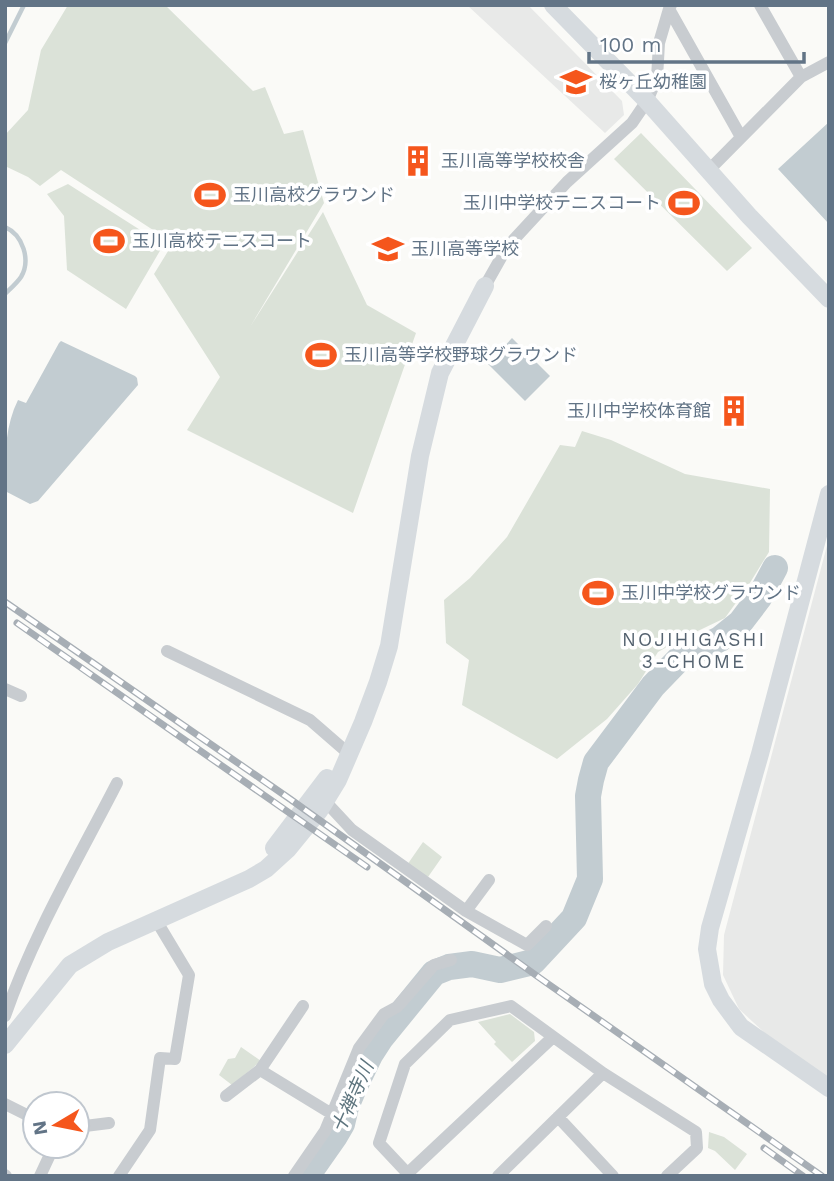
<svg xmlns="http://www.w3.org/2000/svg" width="834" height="1181" viewBox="0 0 834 1181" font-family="'Work Sans','Noto Sans JP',sans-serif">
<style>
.built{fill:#e8e9e8}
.green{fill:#dbe2d8}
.water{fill:#c2ccd1}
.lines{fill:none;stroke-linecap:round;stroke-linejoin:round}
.stream{stroke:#c2ccd1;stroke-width:4.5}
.river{stroke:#c2ccd1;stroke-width:26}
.street{stroke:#c8ccd0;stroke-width:12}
.secondary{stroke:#d6dbdf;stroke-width:18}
.rail-casing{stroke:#a7aeb5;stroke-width:7}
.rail{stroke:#fff;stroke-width:4.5;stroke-dasharray:13;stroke-linecap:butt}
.labels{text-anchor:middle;stroke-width:7;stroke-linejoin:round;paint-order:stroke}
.poi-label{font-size:18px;fill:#627486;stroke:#fff;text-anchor:start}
.neighbourhood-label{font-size:19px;letter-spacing:2px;fill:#556370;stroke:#fff}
.water-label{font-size:19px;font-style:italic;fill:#5d747e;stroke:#fff}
</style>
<rect width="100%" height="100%" fill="#fafaf7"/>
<!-- built -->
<path class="built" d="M467 5H528L622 101 624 115 605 133Z
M829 538V1081L769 1037 739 1009 723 975 724 935Z"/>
<!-- green -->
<path class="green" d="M68 5H165L253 91 265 87 284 134 303 130 324 203 250 327 323 212 367 305 416 333 353 513 187 430 220 377 154 274 173 243 61 170 40 186 28 177 7 167 5 162V135L28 110 41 50Z
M641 133 752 248 727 271 614 159Z
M68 184 145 233 161 249 126 309 67 270 64 216 47 194Z
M582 431 611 440 685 474 770 489 769 552 748 586 725 618 681 639 658 652 638 684 607 719 557 759 462 705 469 660 446 643 444 600 470 578 507 537 560 445 575 447Z
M423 842 442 857 428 877 407 865Z
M510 1014 534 1032 535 1041 512 1062 494 1044 496 1042 478 1022Z
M241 1047 261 1061 232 1085 219 1075 228 1059 235 1058Z
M709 1132 724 1137 747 1154 735 1170 715 1151 708 1148Z"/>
<!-- water -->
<path class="water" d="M829 122V224L778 169Z
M512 338 550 376 525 401 488 364Z
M61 341 135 376 137 378 138 385 38 501 30 504 5 491C5 460 4 428 18 400L26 403 59 343Z"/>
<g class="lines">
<!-- stream -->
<path class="stream" d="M5 43 24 5
M5 227C23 235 31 260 21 277 17 283 10 289 5 294"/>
<!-- river -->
<path class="river" d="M307 1176 335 1136 342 1124 346 1107 354 1088 370 1055 381 1038 434 973 449 967 472 964 500 970 533 962 574 918 590 879 588 796 591 780 596 762 653 686 681 657 720 639 740 623 759 598 775 568"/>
<!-- street -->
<path class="street" d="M760 5 801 77
M669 9 741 137
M708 171 801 77 829 62
M485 286 507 247 567 182 632 123 647 101 657 78 659 43 669 9 671 5
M167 651 310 720 348 753
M5 689 21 696
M325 801 352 830 466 911 527 945 546 926
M466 911 489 880
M5 1016C33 935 78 859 117 783
M260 1070 332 1114
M226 1096 260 1070 303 1006
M5 1104 35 1119
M558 1117 613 1176
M77 1127 109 1123
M408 1173 553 1037
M5 1175 6 1176
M40 1176 54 1146
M119 1176 150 1130 160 1058 175 1059 189 975 156 920
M294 1176 325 1131 359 1048 384 1014 397 1007 434 965 451 960
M410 1176 379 1143 405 1064 450 1020 511 1006 603 1073 696 1132 697 1148 667 1176
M498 1176 603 1073"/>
<!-- secondary -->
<path class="secondary" d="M553 5 647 101 749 216 829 299
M829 494 760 754 710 928 707 949 713 984 721 1000 741 1027 829 1088
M274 848 327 778
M5 1045 70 965 108 942 249 879 266 869 288 849 319 811 338 780 363 722 378 682 389 646 420 456 440 373 485 286"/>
<defs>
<path id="rail" d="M5 602 290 799 544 981 822 1176
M17 623 367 867
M764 1148 803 1176"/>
</defs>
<!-- rail casing -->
<use href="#rail" class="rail-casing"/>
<!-- rail -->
<use href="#rail" class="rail"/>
</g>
<!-- icons -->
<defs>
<symbol id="school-bare" viewBox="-9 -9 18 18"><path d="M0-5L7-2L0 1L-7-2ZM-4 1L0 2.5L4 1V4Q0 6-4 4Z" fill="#f5561c" stroke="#fff" stroke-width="2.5" paint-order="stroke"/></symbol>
<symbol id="building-bare" viewBox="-9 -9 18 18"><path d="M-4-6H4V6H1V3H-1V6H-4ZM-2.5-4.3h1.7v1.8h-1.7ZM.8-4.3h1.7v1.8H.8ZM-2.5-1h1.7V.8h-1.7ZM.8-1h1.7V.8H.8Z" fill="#f5561c" stroke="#fff" stroke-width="2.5" paint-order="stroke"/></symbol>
<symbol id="stadium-bare" viewBox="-9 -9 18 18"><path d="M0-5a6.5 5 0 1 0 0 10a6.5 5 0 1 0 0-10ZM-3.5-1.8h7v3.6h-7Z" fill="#f5561c" stroke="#fff" stroke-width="2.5" paint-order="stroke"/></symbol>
</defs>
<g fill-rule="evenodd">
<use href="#school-bare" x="554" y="60" width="44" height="44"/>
<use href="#building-bare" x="396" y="139" width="44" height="44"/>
<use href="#stadium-bare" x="188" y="173" width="44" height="44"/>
<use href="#stadium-bare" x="662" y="181" width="44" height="44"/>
<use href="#stadium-bare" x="87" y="219" width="44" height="44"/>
<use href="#school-bare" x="366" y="227" width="44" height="44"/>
<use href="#stadium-bare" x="299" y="333" width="44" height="44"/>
<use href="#building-bare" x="712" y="389" width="44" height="44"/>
<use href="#stadium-bare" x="576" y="571" width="44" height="44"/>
</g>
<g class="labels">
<!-- poi labels -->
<g class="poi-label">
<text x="599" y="88">桜ヶ丘幼稚園</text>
<text x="441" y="167">玉川高等学校校舎</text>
<text x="233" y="201">玉川高校グラウンド</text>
<text x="661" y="209" text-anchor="end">玉川中学校テニスコート</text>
<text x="132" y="247">玉川高校テニスコート</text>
<text x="411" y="255">玉川高等学校</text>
<text x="344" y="361">玉川高等学校野球グラウンド</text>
<text x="711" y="417" text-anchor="end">玉川中学校体育館</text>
<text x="621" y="599">玉川中学校グラウンド</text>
</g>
<!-- neighbourhood labels -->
<g class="neighbourhood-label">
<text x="694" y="646">NOJIHIGASHI<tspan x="694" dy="22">3-CHOME</tspan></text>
</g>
<!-- water labels -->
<g class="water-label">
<text transform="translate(352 1097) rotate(-66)" y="7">十禅寺川</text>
</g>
</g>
<!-- border -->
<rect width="834" height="1181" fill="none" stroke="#627486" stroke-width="14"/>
<!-- north arrow -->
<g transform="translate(56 1125) rotate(260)"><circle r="33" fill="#ffffff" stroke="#c0c7cf" stroke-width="2"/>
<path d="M0-5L12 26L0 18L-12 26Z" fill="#f5561c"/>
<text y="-10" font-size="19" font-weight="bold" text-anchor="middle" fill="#627486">N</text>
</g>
<!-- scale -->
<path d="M589 52v10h215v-10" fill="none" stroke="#627486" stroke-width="3.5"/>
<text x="600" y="52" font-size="21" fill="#627486" stroke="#ffffff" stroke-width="5" paint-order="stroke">100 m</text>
</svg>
